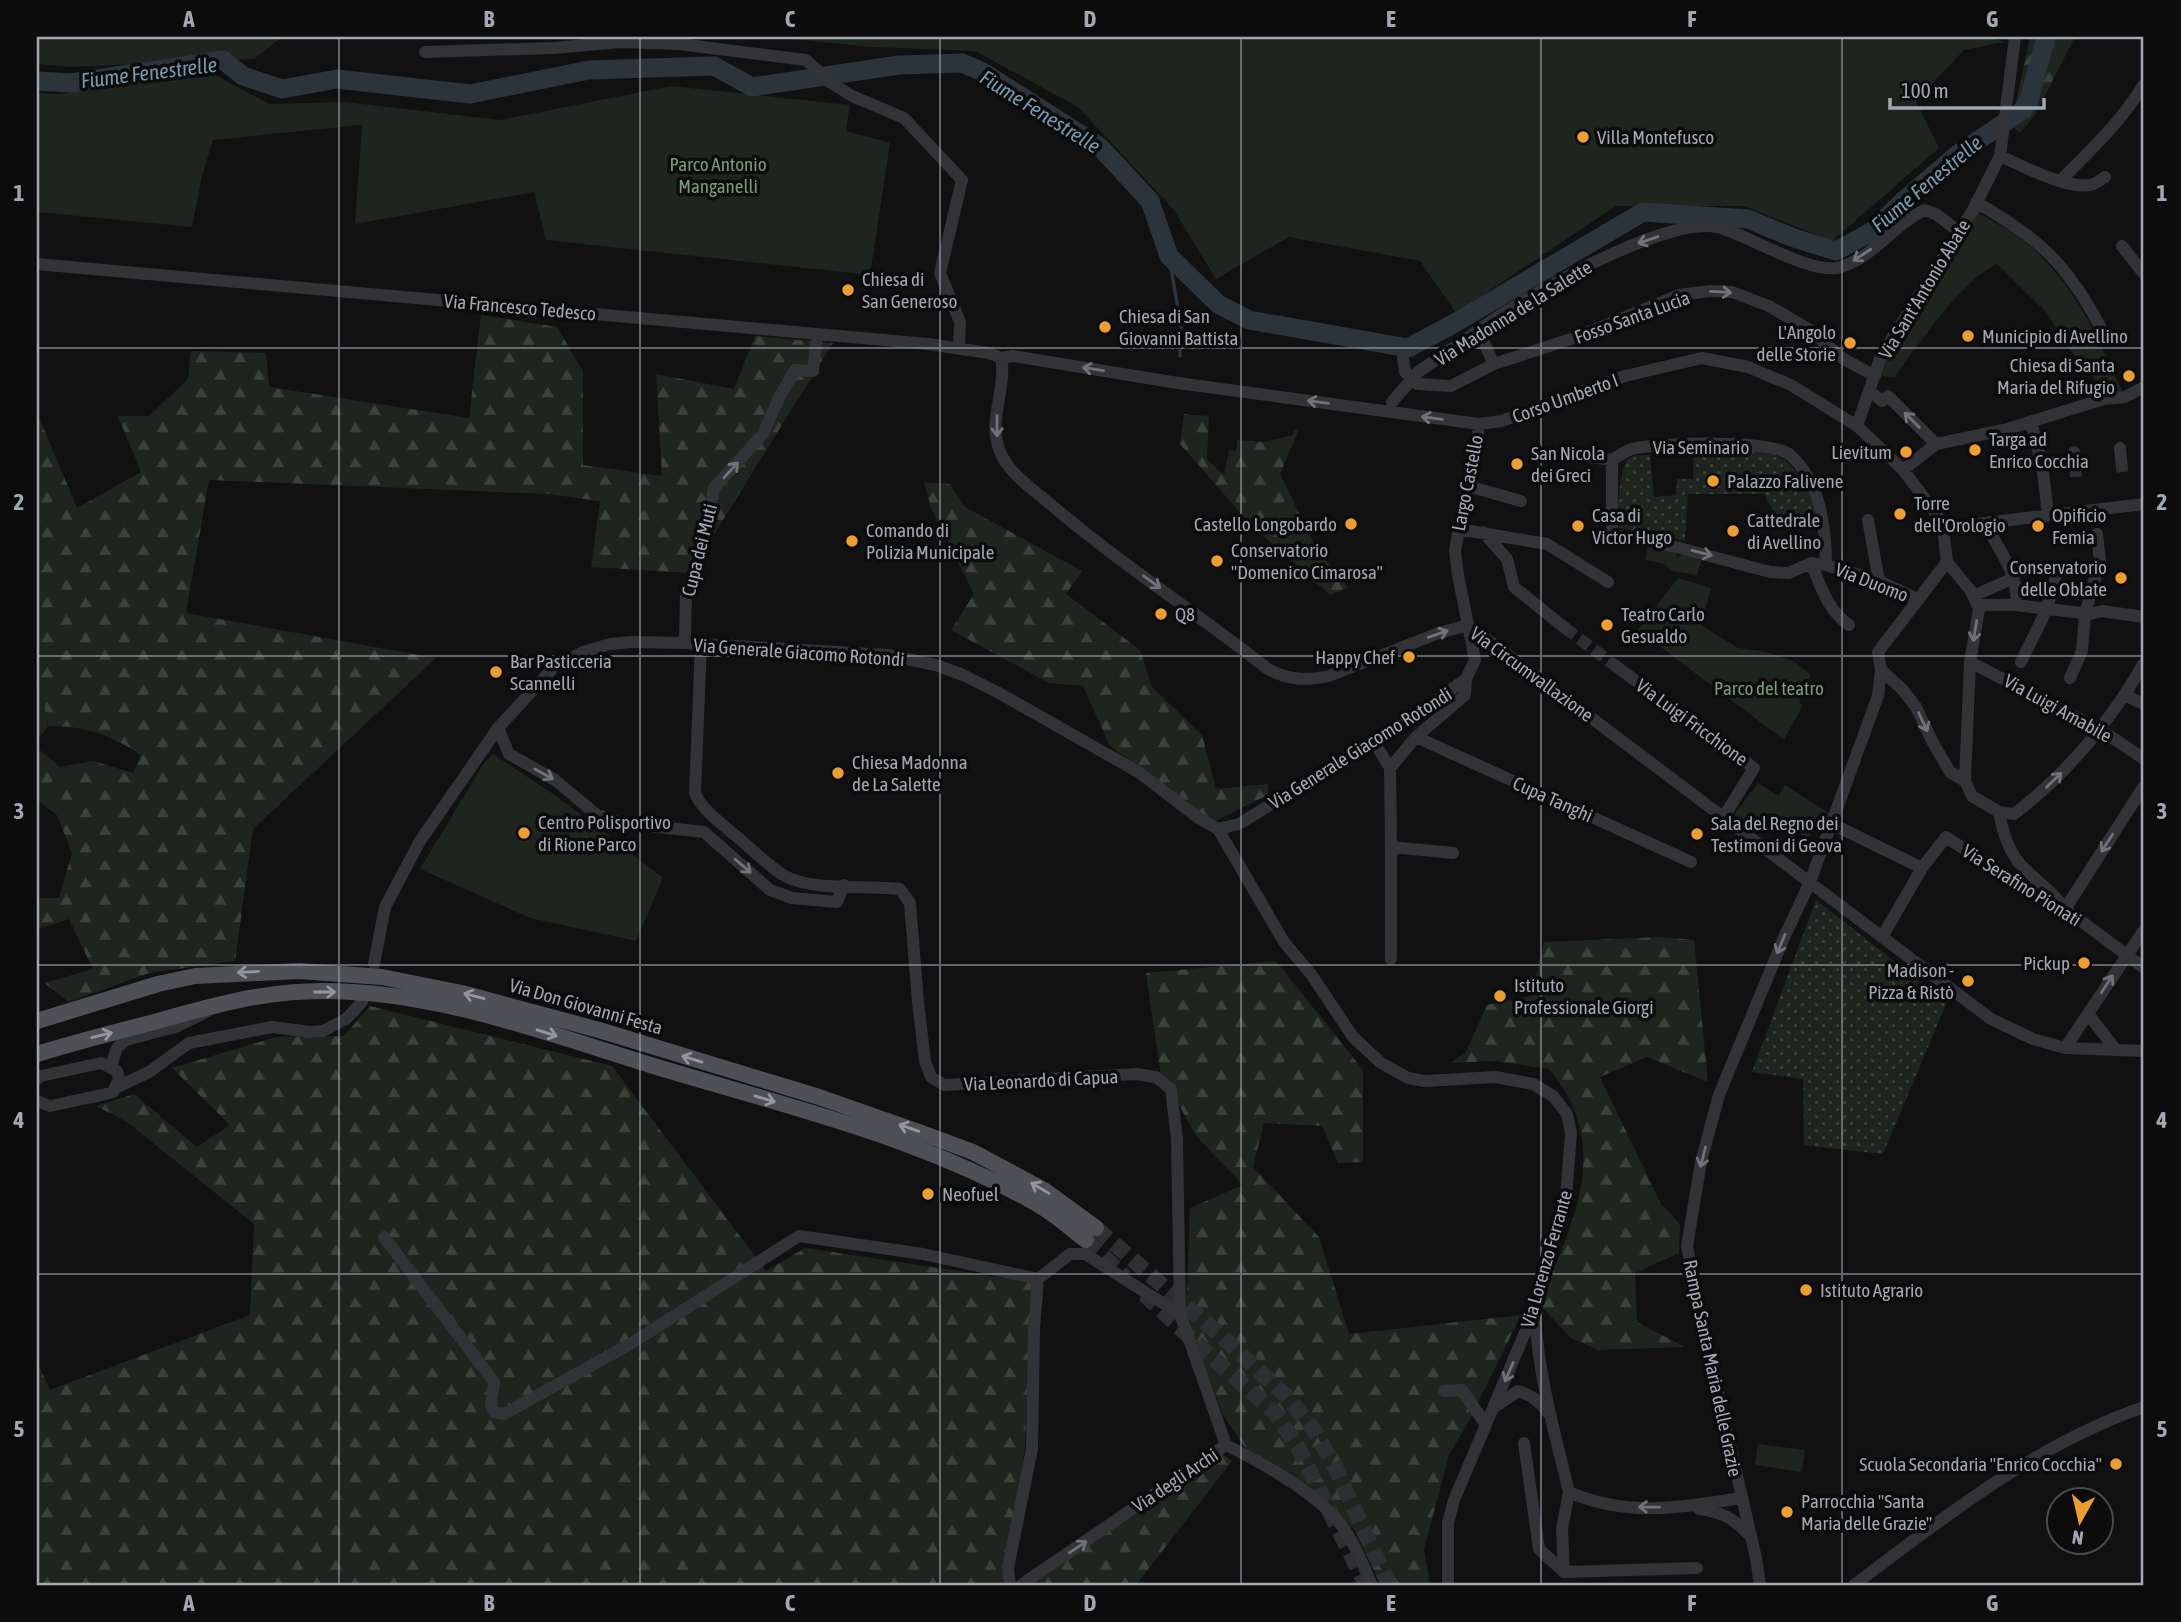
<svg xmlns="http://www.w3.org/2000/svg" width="2181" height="1622" viewBox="0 0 2181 1622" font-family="'Asap Condensed',sans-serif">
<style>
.grass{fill:url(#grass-dots)}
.forest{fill:url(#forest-firs)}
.green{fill:#1d251e}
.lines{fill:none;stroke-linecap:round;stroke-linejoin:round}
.stream{stroke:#2b343a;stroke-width:3.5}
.river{stroke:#2b343a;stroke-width:19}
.minor-tunnel{stroke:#2e2f32;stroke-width:12;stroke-dasharray:12 6;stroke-linecap:butt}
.major-tunnel{stroke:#2e2f32;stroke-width:16;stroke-dasharray:16 8;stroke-linecap:butt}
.minor{stroke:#323337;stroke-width:12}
.major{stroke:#4e5056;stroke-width:16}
.minor-bridge{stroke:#323337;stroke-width:12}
.oneway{stroke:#70737b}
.oneway2{stroke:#9196a0}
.grid{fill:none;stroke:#a2a8b2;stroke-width:2;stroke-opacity:0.55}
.poi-dot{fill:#ec9f2f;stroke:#0c0c0d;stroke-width:2.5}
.labels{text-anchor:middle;stroke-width:7;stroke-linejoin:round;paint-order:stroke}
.poi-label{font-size:19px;fill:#a2a8b2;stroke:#0c0c0d;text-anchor:start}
.park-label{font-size:19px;fill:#7a9d79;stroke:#0c0c0d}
.street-label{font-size:19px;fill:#a2a8b2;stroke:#0c0c0d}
.water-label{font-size:21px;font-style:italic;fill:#7999ad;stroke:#0c0c0d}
.neatline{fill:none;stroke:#a2a8b2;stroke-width:2.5}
.grid-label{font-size:23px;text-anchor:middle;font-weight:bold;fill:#a2a8b2}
</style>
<defs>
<pattern id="grass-dots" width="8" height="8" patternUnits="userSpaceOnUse" patternTransform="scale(1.75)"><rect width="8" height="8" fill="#1d251e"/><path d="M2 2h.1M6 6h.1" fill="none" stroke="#3b423c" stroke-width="1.8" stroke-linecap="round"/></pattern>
<pattern id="forest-firs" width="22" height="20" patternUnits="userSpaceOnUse" patternTransform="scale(1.75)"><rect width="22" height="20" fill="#1d251e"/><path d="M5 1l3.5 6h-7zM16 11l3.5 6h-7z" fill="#3b423c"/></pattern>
</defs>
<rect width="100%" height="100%" fill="#111112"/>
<!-- grass -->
<path class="grass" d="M1694 450C1714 451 1765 448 1781 458 1801 470 1811 497 1817 518L1778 519 1764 494H1688L1685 541 1616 527C1618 512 1619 469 1628 459 1633 454 1644 455 1650 455L1654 497 1676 495 1677 479H1693Z
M1816 900 1947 1002 1883 1154 1804 1145 1803 1079 1752 1072Z"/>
<!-- forest -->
<path class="forest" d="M2030 37H2075L2035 115 2020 133 2011 125Z
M481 315 557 327 583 371V465L662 476 656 374 734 389 755 336 833 343 690 573 591 567 600 501 548 494 209 480 186 613 436 658 253 829 235 961 149 973 69 1002 44 983 93 969 69 919 37 929V898H59L72 853 57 815 37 800V753L42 751 59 767 93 761 133 773 141 755C113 736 83 725 48 726L37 668V413L77 508 141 472 118 416H149L188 379 191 351 266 353 269 387 469 418Z
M1184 414 1209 416 1207 459 1224 475 1229 450 1236 451 1237 440 1264 442 1293 435 1294 429H1299L1280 474 1315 546 1348 588 1330 595 1251 525 1180 444Z
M924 482 950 484 965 507 1082 571 1066 594 1140 650 1152 687 1202 735 1216 789 1268 784V795L1213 822 1110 746 1083 686 1049 683 951 630 974 594 931 508Z
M1659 937 1694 940 1708 1082 1647 1057 1600 1077 1661 1204 1680 1224 1679 1253 1635 1273 1637 1322 1685 1347 1598 1350 1571 1338 1539 1304C1573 1223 1614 1146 1549 1069L1495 1061 1451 1063 1466 1052 1487 1005 1531 996 1544 942Z
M1276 961 1363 1070V1162L1338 1163 1322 1126 1264 1123 1253 1167 1319 1237 1349 1334 1521 1315 1469 1421 1449 1455 1424 1549 1430 1585H1381L1354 1529 1314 1494 1246 1449 1223 1415 1186 1318 1190 1208 1243 1185 1196 1136 1160 1070 1146 973Z
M370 1006 612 1066 766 1271 805 1248 1032 1282 1025 1447 1006 1585H37V1362L50 1390 250 1315 254 1224 127 1122 96 1106 134 1094 197 1147 230 1125 172 1068 276 1037 344 1036Z
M1221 1453 1232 1461 1136 1585H1031Z"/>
<!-- green -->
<path class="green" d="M37 37H282L254 59 72 67 37 64Z
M773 37H1990L2004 42 1964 50 1916 101 1939 148 1832 241 1744 206H1616L1456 313 1420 261 1289 237 1216 279 1174 210 1078 107 975 51 873 47Z
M208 71 269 104 345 102 500 120 671 86 850 105 846 131 890 143 870 275 546 240 534 192 355 224 362 125 213 140 202 176 192 227 37 212V93L61 94Z
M1973 210C1988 219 2005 227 2019 237 2074 279 2096 336 2125 397L2104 399 2092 375 2068 348 2047 313 1997 264C1961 280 1919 345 1894 377L1875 376Z
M1648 545 1675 552 1678 557 1685 554 1702 559 1697 575 1671 571 1665 564 1645 560Z
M1678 578 1711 588 1701 625 1738 648 1763 651 1794 661 1811 675 1799 702 1803 705 1784 740 1638 630Z
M37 668 48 726 37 741Z
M493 754 559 798 663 878 636 941 530 918 420 869 484 763Z
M1758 783 1778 796 1785 785 1829 813 1827 818 1818 815 1808 839 1769 813 1756 831 1734 815Z
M1758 1444 1805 1450 1802 1472 1755 1465Z"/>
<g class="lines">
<!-- stream -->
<path class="stream" d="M1169 256 1181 327 1180 356"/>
<!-- river -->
<path class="river" d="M37 81 71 83 223 60 243 76 282 89 337 79 470 94 589 70 714 66 752 87 899 65 962 63 983 72 1100 147 1150 201 1169 256 1218 304 1249 320 1408 348 1453 324 1643 212 1748 219 1794 238 1836 251 1871 232 1902 202 1958 154 2023 110 2029 100 2046 37"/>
<!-- minor-tunnel -->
<path class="minor-tunnel" d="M2121 460 2123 476
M2075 465 2076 481
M1565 628 1617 667"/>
<!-- major-tunnel -->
<path class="major-tunnel" d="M1096 1228 1221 1336 1286 1396 1314 1430 1334 1465 1389 1585
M1086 1240 1125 1277
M1144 1294 1208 1354 1275 1413 1298 1447 1366 1585"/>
<!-- minor -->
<path class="minor" d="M425 52 554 48 620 42 679 44 806 60 831 83 852 96 904 118 962 180 940 273 960 322 959 348
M2000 156C2023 166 2065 189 2090 185 2095 184 2101 180 2105 177
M2060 181C2090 151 2122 121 2144 84
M1976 202C2040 240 2064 260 2100 326
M2122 246 2144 274
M37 264 928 344 989 353 1001 358
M1466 339C1511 304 1667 212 1721 228 1751 237 1813 276 1841 267 1873 257 1894 225 1924 210L1936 214 1958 231
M1001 358 1013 356 1178 383 1479 424 1502 421 1625 376 1702 358 1748 367 1791 385 1857 426 1875 443 1903 470 1935 512 1943 528 1947 562
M1001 358C1007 388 988 419 999 449 1007 472 1031 488 1049 503 1119 563 1196 612 1268 669 1289 680 1306 681 1329 676L1436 634 1468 625
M1403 358 1405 372 1417 384 1451 386 1494 364 1478 330
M1494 364 1577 337 1679 295 1710 291 1732 292 1769 306 1810 330 1842 358 1875 376
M1870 391 1882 401 1888 396 1936 444
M2031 421 2043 472 2048 514
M1857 426 1881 356 1973 210 2000 156 2015 37
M2120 448 2121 460
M2074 452 2075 465
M1576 455 1612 460
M1903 470 1936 444 2004 430 2104 399 2125 397 2144 387
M1468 486 1521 501
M1868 520 1879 581
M1985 524C1999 549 2020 576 2016 605
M1943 528 2144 504
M1458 529 1547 544 1608 582
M1483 532 1507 559 1514 587 1565 628
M1947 562 1971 591 1979 609 1970 662 1965 781
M1811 563C1821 586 1827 610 1849 625
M1826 565C1826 527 1820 481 1790 455 1772 439 1662 443 1636 448 1627 449 1619 456 1612 460V535L1657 542 1770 572 1789 573 1811 563 1826 565 1879 581 1917 599
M1973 596 2014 578
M1977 605H2016L2090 614 2102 611 2144 617
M1468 625 1991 1019 2033 1039 2065 1048 2144 1051
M685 643 686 592 694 578 703 544 714 488 763 434 779 398 795 370 813 371 817 335
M701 644 695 793C701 809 722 824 736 836 750 847 772 870 787 877 814 891 868 885 900 889L910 903 918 1002 925 1061 931 1077 944 1085 1136 1074 1156 1077 1171 1089 1177 1139 1180 1314
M1970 662 2101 730 2144 759
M2021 662 2047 609 2058 568
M1617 667 1754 768 1723 818
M1881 670 1902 689 1916 707 1932 741 1950 772 1965 781 1972 796 1999 812 2014 814C2068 773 2110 722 2144 663
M2070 678 2082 651 2085 614 2100 561 2097 534
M2124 695 2144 704
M498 728 509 754 555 780 597 815 622 823 704 832 770 890 792 898 837 902 844 885
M1416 737 1691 862
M1373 740 1390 768 1391 847 1453 853
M1390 768 1416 737 1465 695 1466 679
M1999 812C2002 829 2008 850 2020 864 2033 878 2048 888 2060 903
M1830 823 1922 868 1946 837 2001 873 2065 909 2144 968
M1218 829 1284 942 1311 974 1353 1037 1381 1063 1408 1078 1425 1081 1495 1077 1533 1084 1553 1096 1567 1114 1571 1133 1566 1197 1535 1309 1454 1500 1448 1523V1585
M1391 847V959
M2065 909 2144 786
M1882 937 1922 868
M374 964 385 907 420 841 498 728 554 667 583 652 610 644 632 642 685 643 887 655 936 665 963 675 999 693 1140 773 1197 817 1218 829 1239 824 1420 712 1466 679 1475 660 1458 575 1455 551 1464 498 1477 445 1479 424
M2088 1014 2116 1050
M2065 1048 2144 930
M111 1066 117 1048 126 1040 175 1027 208 1011
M37 1079 41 1076 101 1063 117 1071 119 1079 113 1092 106 1094 50 1106 37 1101
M117 1087 149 1072 189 1043 272 1027 310 1032 323 1031 346 1019 362 1002
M384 1237 494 1382 491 1404 494 1412 504 1414 632 1343 799 1236 923 1254 1038 1279
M1535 1314C1538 1375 1555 1434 1569 1492 1625 1517 1682 1508 1741 1498
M1444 1391 1462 1390 1486 1425
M1496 1406 1518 1391C1532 1395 1540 1402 1548 1413
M1524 1443 1539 1549 1564 1572
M1226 1445C1262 1463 1302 1485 1332 1514 1351 1533 1361 1561 1372 1585
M1569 1492 1562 1529 1564 1572 1697 1568
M1699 1509C1720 1511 1735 1519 1749 1535
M1010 1585 1008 1568 1032 1449 1034 1329 1038 1279 1070 1254H1085L1180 1314 1226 1445
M1021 1585 1226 1445
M1760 1585 1756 1558 1711 1363 1687 1246 1701 1162 1719 1095 1783 940 1810 882 1878 696 1881 670 1878 652 1947 562
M1854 1585C1944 1517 2036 1444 2144 1407"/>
<!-- major -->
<path class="major" d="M37 1021 158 984 195 976 299 971 382 977 462 993 599 1030 819 1097 919 1132 973 1152 1044 1190 1096 1228
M37 1054C76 1042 115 1032 154 1022 211 1006 263 991 323 991 438 991 549 1034 657 1067 786 1106 919 1137 1037 1204 1055 1214 1070 1228 1086 1240"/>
<!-- minor-bridge -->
<path class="minor-bridge" d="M1392 402 1418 372 1466 339"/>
</g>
<!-- one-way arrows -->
<defs><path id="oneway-shaft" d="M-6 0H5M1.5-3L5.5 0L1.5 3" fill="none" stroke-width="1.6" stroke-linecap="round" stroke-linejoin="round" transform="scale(1.75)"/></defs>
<g class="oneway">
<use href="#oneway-shaft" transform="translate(1648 240) rotate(161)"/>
<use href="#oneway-shaft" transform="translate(1862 255) rotate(147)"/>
<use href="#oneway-shaft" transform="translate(1721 292) rotate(3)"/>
<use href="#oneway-shaft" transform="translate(1093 369) rotate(-171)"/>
<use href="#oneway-shaft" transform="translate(1318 402) rotate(-172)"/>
<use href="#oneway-shaft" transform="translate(1432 418) rotate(-172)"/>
<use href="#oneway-shaft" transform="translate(1912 420) rotate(-135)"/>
<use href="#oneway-shaft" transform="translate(997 426) rotate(90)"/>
<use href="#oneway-shaft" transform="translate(731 470) rotate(-47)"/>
<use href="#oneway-shaft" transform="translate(1702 553) rotate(14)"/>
<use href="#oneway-shaft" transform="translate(1152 582) rotate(36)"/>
<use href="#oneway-shaft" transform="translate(1975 631) rotate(99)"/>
<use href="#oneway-shaft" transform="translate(1438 634) rotate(-19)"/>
<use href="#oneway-shaft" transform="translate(1923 722) rotate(65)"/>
<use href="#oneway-shaft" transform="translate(544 774) rotate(29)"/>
<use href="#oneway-shaft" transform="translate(2054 780) rotate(-44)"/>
<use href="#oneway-shaft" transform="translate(2107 843) rotate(123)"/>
<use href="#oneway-shaft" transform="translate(743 866) rotate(41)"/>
<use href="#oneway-shaft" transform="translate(1781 944) rotate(113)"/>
<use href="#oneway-shaft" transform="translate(2107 984) rotate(-57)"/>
<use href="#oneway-shaft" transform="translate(1703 1157) rotate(104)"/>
<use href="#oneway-shaft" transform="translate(1509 1372) rotate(114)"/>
<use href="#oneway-shaft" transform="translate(1649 1507) rotate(-179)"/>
<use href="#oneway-shaft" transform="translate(1078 1547) rotate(-34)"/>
</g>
<g class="oneway2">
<use href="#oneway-shaft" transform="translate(248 972) rotate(177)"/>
<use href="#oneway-shaft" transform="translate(325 992)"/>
<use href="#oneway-shaft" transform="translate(474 996) rotate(-165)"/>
<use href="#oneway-shaft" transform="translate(547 1033) rotate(17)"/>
<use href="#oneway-shaft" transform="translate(102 1035) rotate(-14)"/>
<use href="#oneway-shaft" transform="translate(692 1059) rotate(-163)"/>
<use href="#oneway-shaft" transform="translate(765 1099) rotate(17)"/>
<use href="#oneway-shaft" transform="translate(909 1128) rotate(-161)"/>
<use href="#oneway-shaft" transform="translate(1040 1188) rotate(-149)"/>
</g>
<!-- grid -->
<path class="grid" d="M339 37V1585M640 37V1585M940 37V1585M1241 37V1585M1541 37V1585M1842 37V1585M37 348H2144M37 656H2144M37 965H2144M37 1274H2144"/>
<!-- markers -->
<g class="poi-dot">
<circle cx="1583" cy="137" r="7"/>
<circle cx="848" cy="290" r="7"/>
<circle cx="1105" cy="327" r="7"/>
<circle cx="1968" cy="336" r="7"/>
<circle cx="1850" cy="343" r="7"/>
<circle cx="2129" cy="376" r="7"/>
<circle cx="1975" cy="450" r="7"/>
<circle cx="1906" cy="452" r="7"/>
<circle cx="1517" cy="464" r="7"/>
<circle cx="1713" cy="481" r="7"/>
<circle cx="1900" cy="514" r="7"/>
<circle cx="1351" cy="524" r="7"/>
<circle cx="1578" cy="526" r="7"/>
<circle cx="2038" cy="526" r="7"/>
<circle cx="1733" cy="531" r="7"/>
<circle cx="852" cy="541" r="7"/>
<circle cx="1217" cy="561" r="7"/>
<circle cx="2121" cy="578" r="7"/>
<circle cx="1161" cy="614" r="7"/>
<circle cx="1607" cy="625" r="7"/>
<circle cx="1409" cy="657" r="7"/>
<circle cx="496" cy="672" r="7"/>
<circle cx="838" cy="773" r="7"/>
<circle cx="524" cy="833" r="7"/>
<circle cx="1697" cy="834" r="7"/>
<circle cx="2084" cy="963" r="7"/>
<circle cx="1968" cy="981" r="7"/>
<circle cx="1500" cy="996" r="7"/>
<circle cx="928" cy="1194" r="7"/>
<circle cx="1806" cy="1290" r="7"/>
<circle cx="2116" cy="1464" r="7"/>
<circle cx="1787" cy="1512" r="7"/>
</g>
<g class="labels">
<!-- poi labels -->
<g class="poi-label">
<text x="1597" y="144">Villa Montefusco</text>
<text x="862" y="286">Chiesa di<tspan x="862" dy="22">San Generoso</tspan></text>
<text x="1119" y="323">Chiesa di San<tspan x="1119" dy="22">Giovanni Battista</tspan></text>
<text x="1836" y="339" text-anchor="end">L'Angolo<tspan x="1836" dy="22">delle Storie</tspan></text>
<text x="1982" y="343">Municipio di Avellino</text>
<text x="2115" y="372" text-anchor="end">Chiesa di Santa<tspan x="2115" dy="22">Maria del Rifugio</tspan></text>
<text x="1989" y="446">Targa ad<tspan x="1989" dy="22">Enrico Cocchia</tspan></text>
<text x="1892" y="459" text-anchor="end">Lievitum</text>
<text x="1531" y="460">San Nicola<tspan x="1531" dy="22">dei Greci</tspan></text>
<text x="1727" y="488">Palazzo Falivene</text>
<text x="1914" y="510">Torre<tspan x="1914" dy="22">dell'Orologio</tspan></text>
<text x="1592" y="522">Casa di<tspan x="1592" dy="22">Victor Hugo</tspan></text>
<text x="2052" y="522">Opificio<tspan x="2052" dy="22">Femia</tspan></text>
<text x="1747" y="527">Cattedrale<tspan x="1747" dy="22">di Avellino</tspan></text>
<text x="1337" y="531" text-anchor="end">Castello Longobardo</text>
<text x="866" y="537">Comando di<tspan x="866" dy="22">Polizia Municipale</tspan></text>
<text x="1231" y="557">Conservatorio<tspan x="1231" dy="22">"Domenico Cimarosa"</tspan></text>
<text x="2107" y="574" text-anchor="end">Conservatorio<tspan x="2107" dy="22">delle Oblate</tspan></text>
<text x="1175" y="621">Q8</text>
<text x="1621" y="621">Teatro Carlo<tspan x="1621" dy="22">Gesualdo</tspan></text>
<text x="1395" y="664" text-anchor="end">Happy Chef</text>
<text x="510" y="668">Bar Pasticceria<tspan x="510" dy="22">Scannelli</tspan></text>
<text x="852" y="769">Chiesa Madonna<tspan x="852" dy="22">de La Salette</tspan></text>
<text x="538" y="829">Centro Polisportivo<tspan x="538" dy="22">di Rione Parco</tspan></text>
<text x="1711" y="830">Sala del Regno dei<tspan x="1711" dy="22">Testimoni di Geova</tspan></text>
<text x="2070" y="970" text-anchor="end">Pickup</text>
<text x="1954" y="977" text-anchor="end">Madison -<tspan x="1954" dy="22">Pizza &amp; Ristò</tspan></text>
<text x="1514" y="992">Istituto<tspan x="1514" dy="22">Professionale Giorgi</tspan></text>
<text x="942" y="1201">Neofuel</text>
<text x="1820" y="1297">Istituto Agrario</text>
<text x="2102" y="1471" text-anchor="end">Scuola Secondaria "Enrico Cocchia"</text>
<text x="1801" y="1508">Parrocchia "Santa<tspan x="1801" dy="22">Maria delle Grazie"</tspan></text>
</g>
<!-- park labels -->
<g class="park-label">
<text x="718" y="171">Parco Antonio<tspan x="718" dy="22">Manganelli</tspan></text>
<text x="1769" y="695">Parco del teatro</text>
</g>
<!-- street labels -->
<g class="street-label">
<text transform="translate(1924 289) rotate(-59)" y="7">Via Sant'Antonio Abate</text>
<text transform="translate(520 307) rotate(5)" y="7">Via Francesco Tedesco</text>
<text transform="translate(1513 313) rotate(-32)" y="7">Via Madonna de la Salette</text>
<text transform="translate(1632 317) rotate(-20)" y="7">Fosso Santa Lucia</text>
<text transform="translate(1565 398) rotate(-20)" y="7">Corso Umberto I</text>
<text x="1701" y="454">Via Seminario</text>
<text transform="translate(1467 483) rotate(-79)" y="7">Largo Castello</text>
<text transform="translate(699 550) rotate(-76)" y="7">Cupa dei Muti</text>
<text transform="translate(1872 582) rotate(21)" y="7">Via Duomo</text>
<text transform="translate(799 652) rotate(4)" y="7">Via Generale Giacomo Rotondi</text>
<text transform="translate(1532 674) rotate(36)" y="7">Via Circumvallazione</text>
<text transform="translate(2058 708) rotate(29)" y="7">Via Luigi Amabile</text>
<text transform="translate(1692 722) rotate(36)" y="7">Via Luigi Fricchione</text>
<text transform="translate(1360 748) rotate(-32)" y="7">Via Generale Giacomo Rotondi</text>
<text transform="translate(1553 799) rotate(24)" y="7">Cupa Tanghi</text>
<text transform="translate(2022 885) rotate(32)" y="7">Via Serafino Pionati</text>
<text transform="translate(586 1006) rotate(16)" y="7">Via Don Giovanni Festa</text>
<text transform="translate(1041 1080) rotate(-3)" y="7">Via Leonardo di Capua</text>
<text transform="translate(1546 1259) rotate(-74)" y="7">Via Lorenzo Ferrante</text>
<text transform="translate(1713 1368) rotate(78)" y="7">Rampa Santa Maria delle Grazie</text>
<text transform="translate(1175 1480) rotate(-34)" y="7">Via degli Archi</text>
</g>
<!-- water labels -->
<g class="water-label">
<text transform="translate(149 73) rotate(-7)" y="7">Fiume Fenestrelle</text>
<text transform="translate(1040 112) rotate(32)" y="7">Fiume Fenestrelle</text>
<text transform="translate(1927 184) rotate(-40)" y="7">Fiume Fenestrelle</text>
</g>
</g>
<!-- border -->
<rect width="2181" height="1622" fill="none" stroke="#0c0c0d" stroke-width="77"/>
<!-- north arrow -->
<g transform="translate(2080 1521) rotate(188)"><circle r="33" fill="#0c0c0d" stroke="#484a4f" stroke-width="2"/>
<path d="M0-5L12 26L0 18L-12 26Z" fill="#ec9f2f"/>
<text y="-10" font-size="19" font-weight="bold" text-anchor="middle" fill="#a2a8b2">N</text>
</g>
<!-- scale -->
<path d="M1890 98v10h154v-10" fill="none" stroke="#a2a8b2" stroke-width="3.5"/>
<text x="1901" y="98" font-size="21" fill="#a2a8b2" stroke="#0c0c0d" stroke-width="5" paint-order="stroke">100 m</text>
<rect x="38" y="38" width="2104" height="1546" class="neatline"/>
<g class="grid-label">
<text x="189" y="27">A</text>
<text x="489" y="27">B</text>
<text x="790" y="27">C</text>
<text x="1090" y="27">D</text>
<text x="1391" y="27">E</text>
<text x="1692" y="27">F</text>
<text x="1992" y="27">G</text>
<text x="19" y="201">1</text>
<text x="2162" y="201">1</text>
<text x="19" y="510">2</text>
<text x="2162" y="510">2</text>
<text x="19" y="819">3</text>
<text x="2162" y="819">3</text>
<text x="19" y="1128">4</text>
<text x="2162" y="1128">4</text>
<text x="19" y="1437">5</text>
<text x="2162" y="1437">5</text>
<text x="189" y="1611">A</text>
<text x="489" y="1611">B</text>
<text x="790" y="1611">C</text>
<text x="1090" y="1611">D</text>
<text x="1391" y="1611">E</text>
<text x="1692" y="1611">F</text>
<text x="1992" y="1611">G</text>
</g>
</svg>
